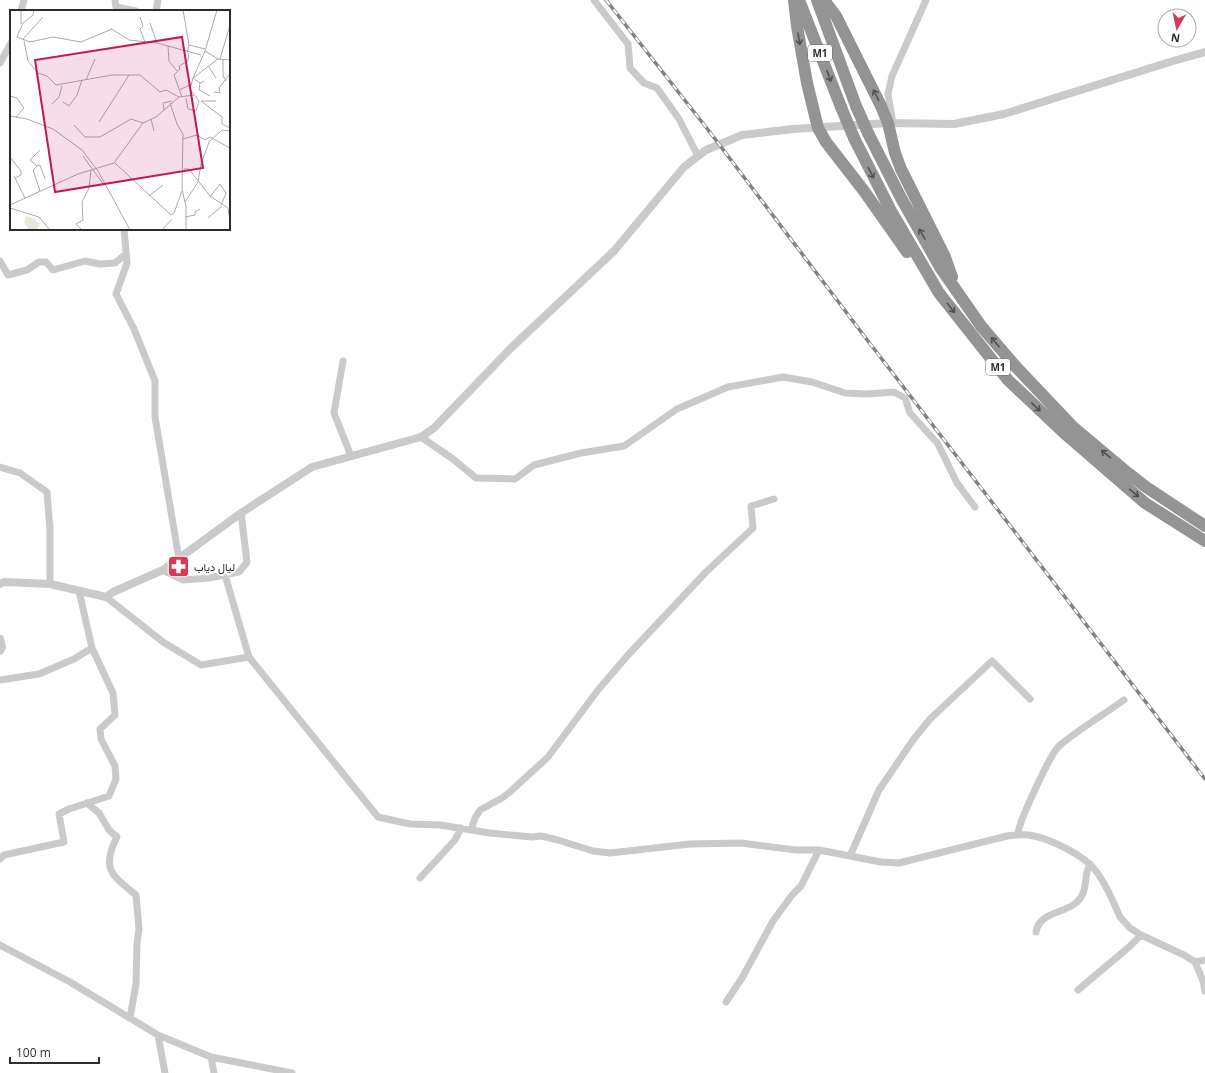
<svg xmlns="http://www.w3.org/2000/svg" width="1205" height="1073" viewBox="0 0 1205 1073" font-family="'Open Sans',Vazirmatn,sans-serif">
<style>
.lines{fill:none;stroke-linecap:round;stroke-linejoin:round}
.minor{stroke:#cacaca;stroke-width:7}
.tertiary{stroke:#cacaca;stroke-width:8}
.motorway{stroke:#949494;stroke-width:12}
.rail-casing{stroke:#828282;stroke-width:3.5}
.rail{stroke:#fff;stroke-width:2;stroke-dasharray:6;stroke-linecap:butt}
.motorway-bridge{stroke:#949494;stroke-width:12}
.oneway{stroke:#515151}
.labels{text-anchor:middle;stroke-width:4;stroke-linejoin:round;paint-order:stroke}
.shield{fill:#fff;stroke:#6c6c6c;stroke-width:1}
.shield-label{font-size:10px;font-weight:bold;fill:#2d2d2d}
.poi-label{font-size:11px;fill:#2d2d2d;stroke:#fff;text-anchor:start}
.inset-road{fill:none;stroke:#ababab;stroke-width:1}
.view{fill:#c2185b;fill-opacity:0.15;stroke:#c2185b;stroke-width:2}
.inset-edge{fill:none;stroke:#2d2d2d;stroke-width:2}
</style>
<rect width="100%" height="100%" fill="#fff"/>
<g class="lines">
<!-- minor -->
<path class="minor" d="M115 0 116 7 136 11
M594 0 628 44 630 68 644 83 657 88 679 119 698 156
M21 11 24 0
M156 11 158 0
M0 63 11 43
M893 123 888 94 892 76 926 0
M124 229 127 263 116 294 134 329 155 381V417L179 559
M0 261 8 275 27 270 39 262H46L53 270 85 261 100 264 115 263 126 254
M343 361 334 413 351 456
M421 437 453 459 476 478 515 479 534 465 581 453 624 446 677 409 728 387 783 377 812 382 845 393 867 394 894 392 905 398 910 413 938 444 957 483 975 507
M0 467 20 473 47 492 50 529V584
M163 570 183 580 209 578 239 572 247 562 241 513
M225 575 249 657
M106 597 163 642 201 665 249 657 378 817 410 824 440 825 490 833 532 837 541 836 558 840 593 851 610 853 690 844 741 843 796 850H819L881 862 899 863 1007 836C1015 835 1022 834 1029 835 1049 838 1084 855 1096 871 1106 884 1113 901 1120 917L1130 928 1141 935 1184 955 1195 962 1203 981 1205 991
M0 680 39 674 74 659 92 648
M87 803 99 813 109 830 117 837C101 868 111 875 136 895L139 929 137 943 136 984 130 1018
M471 830 475 818 480 810 502 798 510 792 548 757 598 690 628 655 706 572 753 528 751 506 774 499
M1018 834C1018 823 1051 753 1059 746 1078 730 1103 715 1124 700
M850 856 879 790 913 740 930 719 992 661 1030 699
M0 859 4 855 64 842 59 814 69 809 109 796 116 779 115 766 101 739 100 729 115 715 113 693 92 648 79 591
M420 878 455 840 461 828
M1036 932C1039 912 1064 914 1077 902 1089 891 1083 875 1090 864
M0 945 70 982 158 1035 211 1057 292 1073
M1195 962 1205 960
M1078 990 1129 947 1141 935
M726 1002 742 978 773 921 792 895 801 886 819 850
M158 1035 165 1073
M211 1057 214 1073"/>
<!-- tertiary -->
<path class="tertiary" d="M0 584 4 582 50 584 106 597 113 592 163 570 241 513 312 467 421 437 434 428 511 348 614 251 684 167 706 150 742 135 793 129 888 123 954 124 1004 114 1173 61 1205 52
M0 639 2 647 0 651"/>
<!-- motorway -->
<path class="motorway" d="M794 0 797 26 807 83 818 128 826 142 864 191 907 252
M799 0 841 107
M817 0 856 106
M824 0 836 16 881 106 888 123 895 153 901 169 945 257 952 277
M868 133 901 198 940 267 981 326 1017 368 1072 426 1128 473 1146 487 1205 526
M854 138 891 211 939 293 1008 380 1063 432 1145 503 1205 541"/>
<defs>
<path id="rail" d="M606 0 709 131 868 341 1205 779"/>
</defs>
<!-- rail casing -->
<use href="#rail" class="rail-casing"/>
<!-- rail -->
<use href="#rail" class="rail"/>
<!-- motorway-bridge -->
<path class="motorway-bridge" d="M856 106 868 133
M841 107 854 138"/>
</g>
<!-- one-way arrows -->
<defs><path id="oneway-shaft" d="M-6 0H5M1.5-3L5.5 0L1.5 3" fill="none" stroke-width="1.6" stroke-linecap="round" stroke-linejoin="round"/></defs>
<g class="oneway">
<use href="#oneway-shaft" transform="translate(799 39) rotate(80)"/>
<use href="#oneway-shaft" transform="translate(829 76) rotate(69)"/>
<use href="#oneway-shaft" transform="translate(876 95) rotate(-117)"/>
<use href="#oneway-shaft" transform="translate(871 173) rotate(63)"/>
<use href="#oneway-shaft" transform="translate(922 234) rotate(-120)"/>
<use href="#oneway-shaft" transform="translate(951 308) rotate(51)"/>
<use href="#oneway-shaft" transform="translate(995 342) rotate(-131)"/>
<use href="#oneway-shaft" transform="translate(1036 407) rotate(44)"/>
<use href="#oneway-shaft" transform="translate(1106 454) rotate(-140)"/>
<use href="#oneway-shaft" transform="translate(1134 493) rotate(40)"/>
</g>
<!-- icons -->
<defs>
<symbol id="pharmacy-square" viewBox="-11 -11 22 22"><rect x="-9" y="-9" width="18" height="18" rx="4" fill="#db3856" stroke="#fff"/><path d="M-2-6h4v4h4v4h-4v4h-4v-4h-4v-4h4Z" fill="#fff"/></symbol>
</defs>
<g fill-rule="evenodd">
<use href="#pharmacy-square" x="166" y="554" width="25" height="25"/>
</g>
<g class="labels">
<!-- shield labels -->
<g class="shield">
<rect x="808" y="45" width="24" height="16" rx="3"/>
<rect x="986" y="359" width="24" height="16" rx="3"/>
</g>
<g class="shield-label">
<text x="820" y="57">M1</text>
<text x="998" y="371">M1</text>
</g>
<!-- poi labels -->
<g class="poi-label">
<text x="194" y="571">ليال دياب</text>
</g>
</g>
<!-- overview -->
<g transform="translate(10 10)">
<rect width="220" height="220" fill="#fff"/>
<path d="M16 206 25 209 30 215 26 220H15L18 218 14 212Z" fill="#e5eadb"/>
<path class="inset-road" d="M11 0V14M24 0 23 5 13 13 7 27 20 32 43 27 71 32 102 19 119 30 147 33 191 45M173 0 179 35 177 43M130 7 133 16 130 19 135 32M140 13 147 33M13 29 33 7M14 31 18 51 28 63 37 66 46 75 102 65H130L150 82 156 80 169 87M179 35 195 39M158 36 159 51 167 61M195 41 208 49M210 49 220 15M213 50V66L216 71M199 57 206 68M76 70 85 49M194 71 190 73 183 68 195 41 207 0M190 73 189 80 200 86M169 80 182 74M204 82 210 83 209 78 220 64M0 86 7 88 14 98 6 107M172 87 164 65 170 59 169 56 178 51 179 43M176 88 178 99 186 101 189 91 180 79 183 68 208 49 220 50M191 91 212 107V114L220 118M191 91H206M53 92 59 96 67 85 72 70M160 93 167 114 173 124 172 179 176 197V220M42 94 49 87 52 76M154 100 153 93 162 91M0 106 17 109 43 119 72 140 88 161 120 220M141 109 144 121M89 112 119 65M64 115 75 127H90L121 109 133 113M173 129 187 125 195 130 200 127 220 138M73 146 94 175M0 147 11 161V165L5 168M105 153 161 205 164 203 172 181M27 156 20 150 30 140M174 159H179L200 186 218 198 220 211M4 166 15 188M30 181 23 160 27 156 30 155 35 169M139 186 153 175M200 187 210 174 216 183 211 195M175 192 188 172 191 154 199 132 212 120 220 121M0 195 68 164 104 153 133 113 146 107 169 87 184 85M0 198 29 207 40 220M175 207 185 205V202L190 199M198 208 212 196M72 220 66 214 73 210 72 192 79 178 81 160M152 220 162 209"/>
<path class="view" d="M172 27 193 158 45 182 25 50Z"/>
<rect width="220" height="220" class="inset-edge"/>
</g>
<!-- north arrow -->
<g transform="translate(1177 28) rotate(189)"><circle r="19" fill="#ffffff" stroke="#ababab"/>
<path d="M0-3L7 15L0 10L-7 15Z" fill="#db3856"/>
<text y="-6" font-size="11" font-weight="bold" text-anchor="middle" fill="#2d2d2d">N</text>
</g>
<!-- scale -->
<path d="M10 1057v6h89v-6" fill="none" stroke="#2d2d2d" stroke-width="2"/>
<text x="16" y="1057" font-size="12" fill="#2d2d2d" stroke="#ffffff" stroke-width="3" paint-order="stroke">100 m</text>
</svg>
